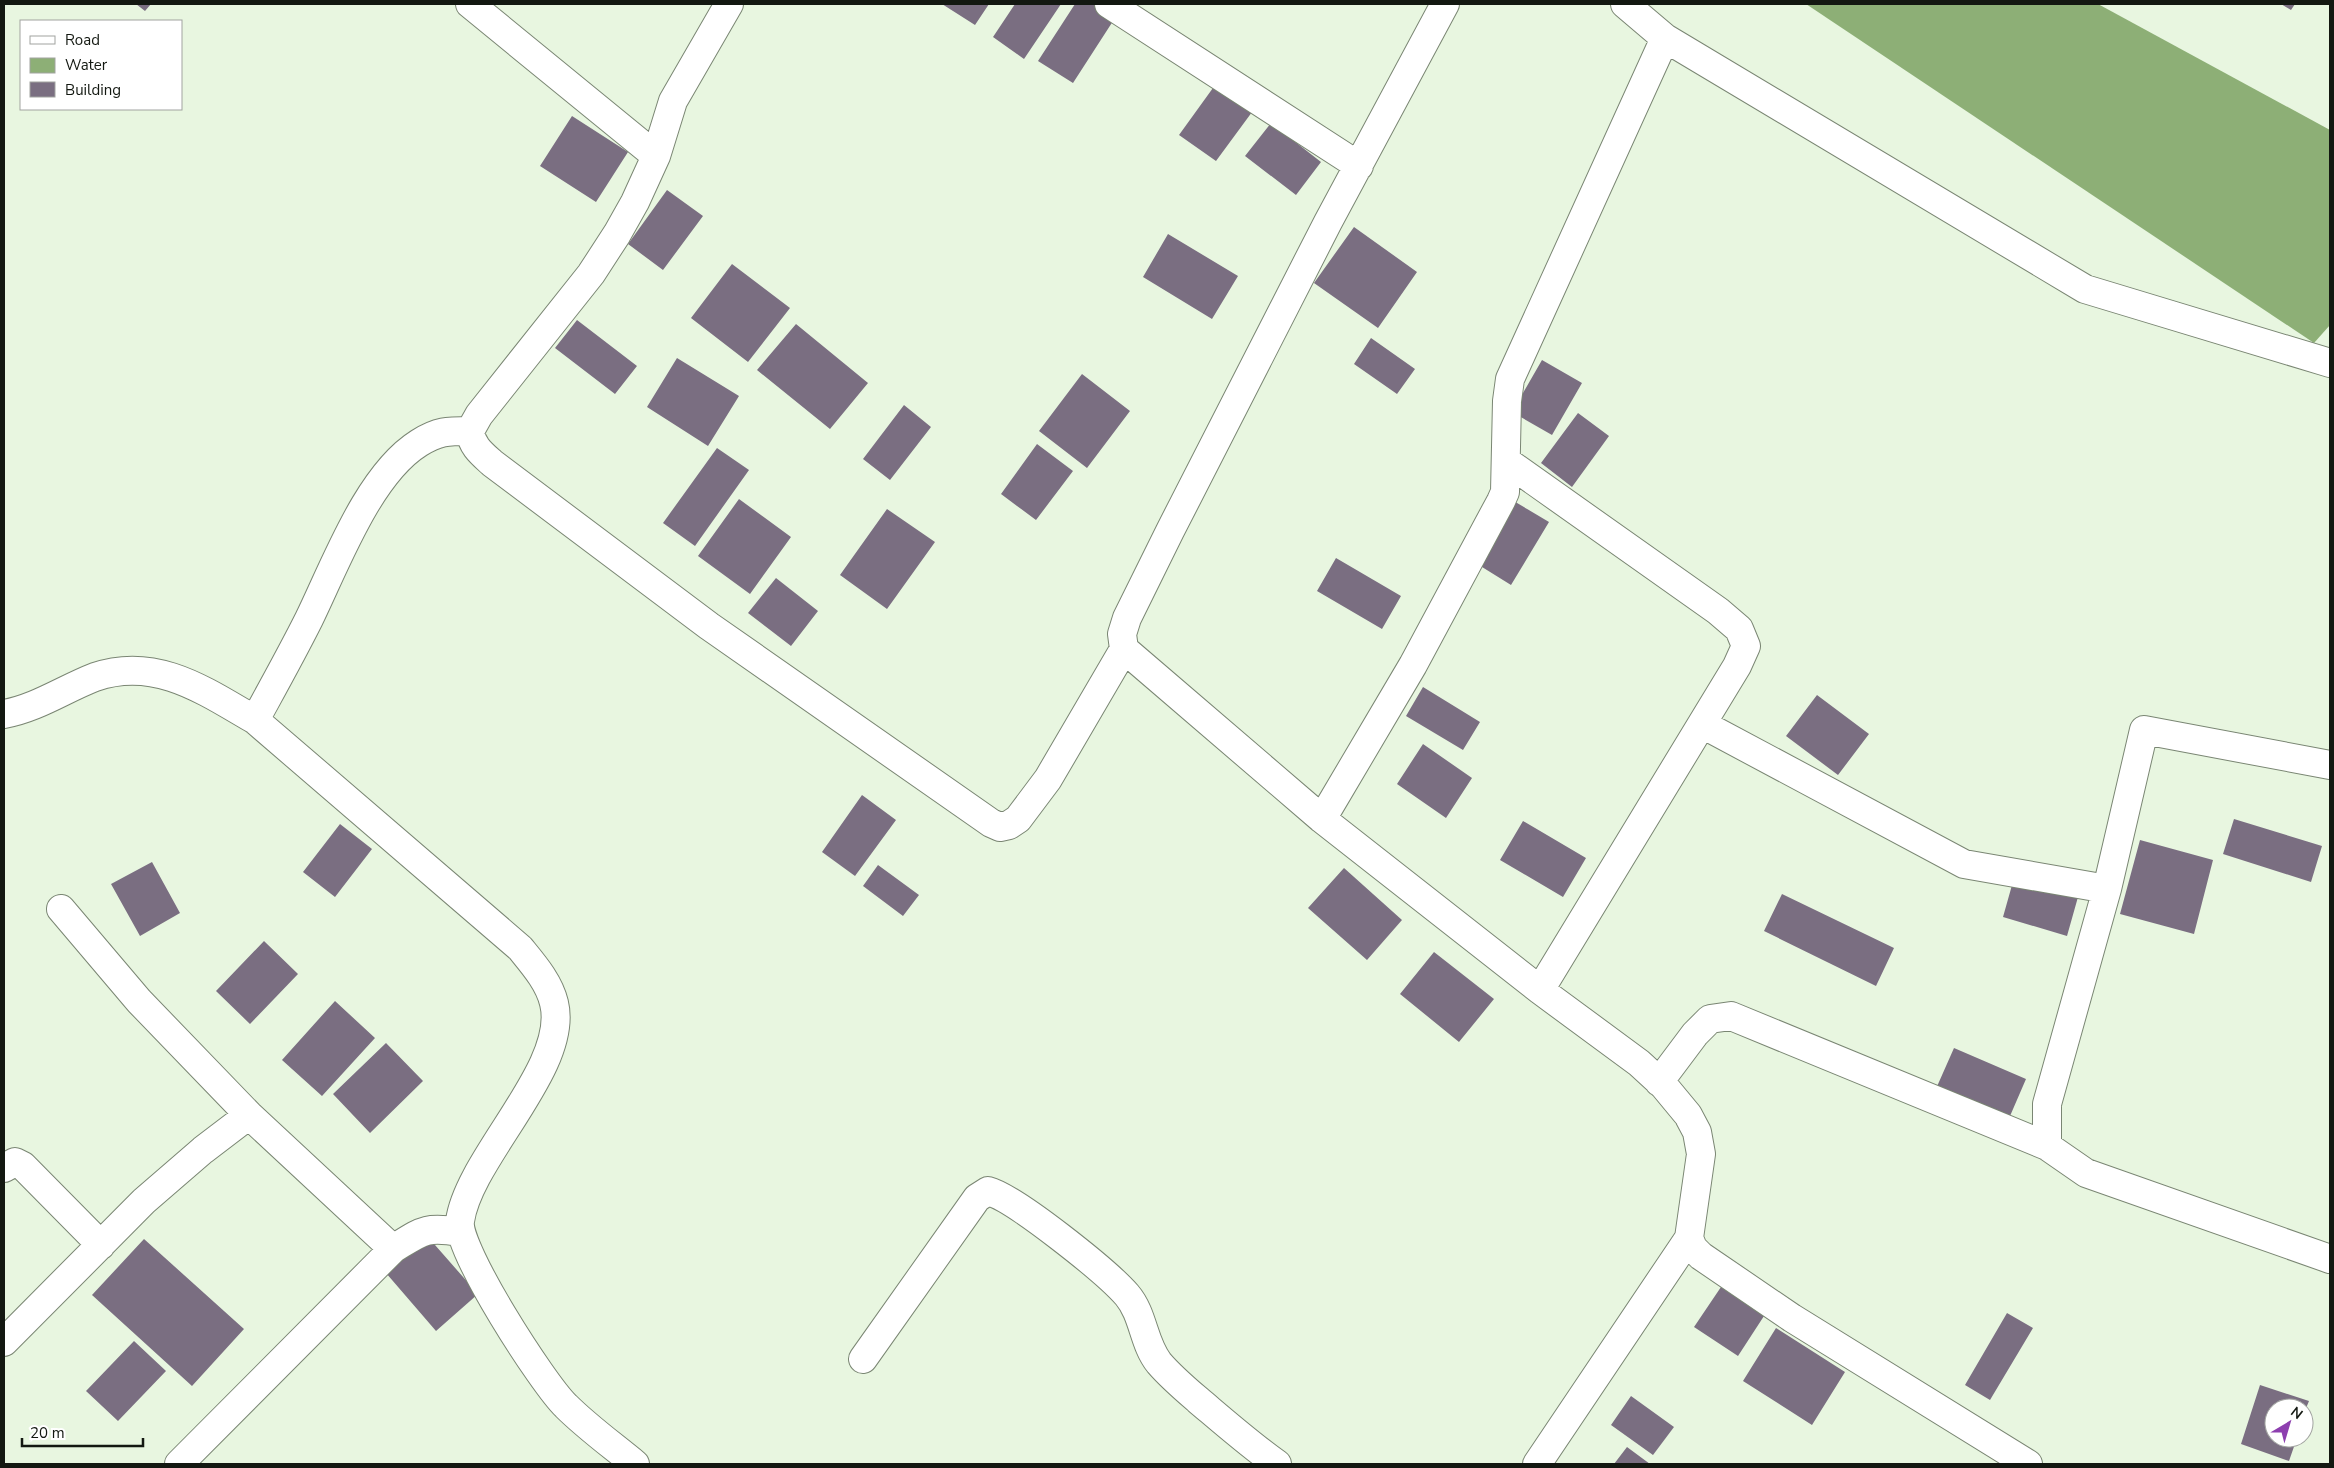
<svg xmlns="http://www.w3.org/2000/svg" width="2334" height="1468" viewBox="0 0 2334 1468" font-family="'Nunito Sans',sans-serif">
<style>
.water{fill:#8daf76}
.building{fill:#7a6e81}
.lines{fill:none;stroke-linecap:round;stroke-linejoin:round}
.minor-casing{stroke:#7a8673;stroke-width:30}
.minor{stroke:#fff;stroke-width:28}
</style>
<rect width="100%" height="100%" fill="#e8f6e0"/>
<!-- water -->
<path class="water" d="M1806 4H2098L2330 130V325L2314 343Z"/>
<!-- building -->
<path class="building" d="M136 4H151L145 11Z
M942 4H989L975 25Z
M1015 4H1061L1024 59 993 37Z
M1075 4H1094L1115 18 1073 83 1038 61Z
M2281 4H2295L2291 10Z
M1218 81 1255 108 1216 161 1179 135Z
M572 116 628 152 596 202 540 166Z
M1271 123 1321 162 1296 195 1245 156Z
M667 190 703 216 663 270 628 244Z
M1354 227 1417 272 1378 328 1314 283Z
M1168 234 1238 276 1212 319 1143 277Z
M732 264 790 308 748 362 691 318Z
M577 320 637 366 615 394 555 348Z
M796 324 868 383 830 429 757 370Z
M1371 338 1415 369 1397 394 1354 364Z
M677 358 739 396 708 446 647 407Z
M1542 360 1582 383 1552 435 1512 412Z
M1082 374 1130 411 1087 468 1039 431Z
M904 405 931 427 890 480 863 459Z
M1578 413 1609 436 1572 487 1541 463Z
M1037 444 1073 471 1036 520 1001 494Z
M717 448 749 470 695 546 663 523Z
M739 499 791 537 750 594 698 556Z
M1512 500 1549 522 1511 585 1474 562Z
M887 509 935 542 887 609 840 575Z
M1336 558 1401 596 1382 629 1317 591Z
M776 578 818 611 791 646 748 613Z
M1423 687 1480 722 1463 750 1406 716Z
M1817 695 1869 734 1838 775 1786 736Z
M1423 744 1472 778 1446 818 1397 784Z
M862 795 896 820 855 876 822 852Z
M2234 819 2322 846 2311 882 2223 854Z
M1523 821 1586 858 1563 897 1500 860Z
M340 824 372 849 335 897 303 872Z
M2140 840 2213 860 2194 934 2120 914Z
M152 862 180 913 140 936 111 884Z
M878 865 919 895 903 916 863 886Z
M1344 868 1402 920 1367 960 1308 908Z
M2014 878 2078 897 2067 936 2003 917Z
M1782 894 1894 948 1876 986 1764 931Z
M264 941 298 974 250 1024 216 991Z
M1434 952 1494 999 1459 1042 1400 994Z
M335 1001 375 1038 322 1096 282 1060Z
M386 1043 423 1081 370 1133 333 1094Z
M1954 1048 2026 1079 2007 1123 1935 1091Z
M428 1237 478 1294 436 1331 386 1273Z
M144 1239 244 1329 192 1386 92 1295Z
M1721 1287 1764 1316 1738 1356 1694 1327Z
M2007 1313 2033 1328 1990 1400 1965 1385Z
M1776 1328 1845 1372 1812 1425 1743 1381Z
M134 1341 166 1371 118 1421 86 1391Z
M2260 1385 2309 1401 2304 1413V1408H2274V1438H2297L2289 1461 2241 1444Z
M1631 1396 1674 1427 1653 1455 1611 1425Z
M1627 1447 1650 1464H1614Z"/>
<g class="lines">
<defs>
<path id="minor" d="M470 4 656 156
M729 4 673 101 656 156 635 202 617 234 591 274 479 415 470 431C472 446 481 453 492 463L709 626 991 823 1000 827 1009 825 1018 819 1048 779 1124 649
M1109 4 1359 166
M1445 4 1328 222 1170 531 1127 618 1122 634 1124 649 1322 819 1540 990 1639 1063 1664 1086 1688 1115 1697 1132 1701 1154 1689 1238 1693 1248 1701 1256 1792 1318 2028 1464
M1625 4 1665 38 2085 289 2330 363
M1506 461 1718 611 1739 629 1746 646 1737 666 1540 990
M4 714C37 708 64 689 95 677 156 656 205 691 255 720L520 948C533 964 549 982 554 1003 570 1067 469 1157 460 1221 456 1249 543 1384 566 1406 587 1427 612 1445 635 1464
M255 720C273 687 292 653 309 619 335 566 368 475 419 443 438 431 447 431 470 431
M1702 724 1964 864 2107 889
M2330 765 2144 730 2107 889 2047 1104V1146L2086 1173 2330 1259
M1322 819 1413 665 1501 501 1505 492 1507 401 1510 379 1665 38
M61 909 139 1001 249 1115 393 1249
M1659 1082 1695 1034 1710 1019 1731 1016 2047 1146
M4 1168 15 1162 23 1166 101 1245
M4 1342 144 1201 203 1150 249 1115
M863 1359 977 1198 988 1191C1015 1198 1107 1272 1127 1295 1144 1315 1143 1343 1159 1363 1171 1377 1184 1388 1198 1400 1224 1422 1249 1444 1277 1464
M179 1464 393 1249C422 1231 425 1226 460 1232
M1537 1464 1689 1238"/>
</defs>
<!-- minor casing -->
<use href="#minor" class="minor-casing"/>
<!-- minor -->
<use href="#minor" class="minor"/>
</g>
<!-- border -->
<rect width="2334" height="1468" fill="none" stroke="#131811" stroke-width="10"/>
<!-- legend -->
<rect x="20" y="20" width="162" height="90" fill="#ffffff" stroke="#a1a3a0"/>
<rect x="30" y="36" width="25" height="8" fill="#ffffff" stroke="#a1a3a0"/>
<text x="65" y="45" font-size="15" fill="#131811">Road</text>
<rect x="30" y="58" width="25" height="15" fill="#8daf76" stroke="#a1a3a0"/>
<text x="65" y="70" font-size="15" fill="#131811">Water</text>
<rect x="30" y="82" width="25" height="15" fill="#7a6e81" stroke="#a1a3a0"/>
<text x="65" y="95" font-size="15" fill="#131811">Building</text>
<!-- north arrow -->
<g transform="translate(2289 1423) rotate(38)"><circle r="24" fill="#ffffff" stroke="#a1a3a0"/>
<path d="M0-4L9 19L0 12L-9 19Z" fill="#8d3faf"/>
<text y="-8" font-size="14" font-weight="bold" text-anchor="middle" fill="#131811">N</text>
</g>
<!-- scale -->
<path d="M22 1438v8h121v-8" fill="none" stroke="#131811" stroke-width="2.5"/>
<text x="30" y="1438" font-size="15" fill="#131811" stroke="#ffffff" stroke-width="4" paint-order="stroke">20 m</text>
</svg>
